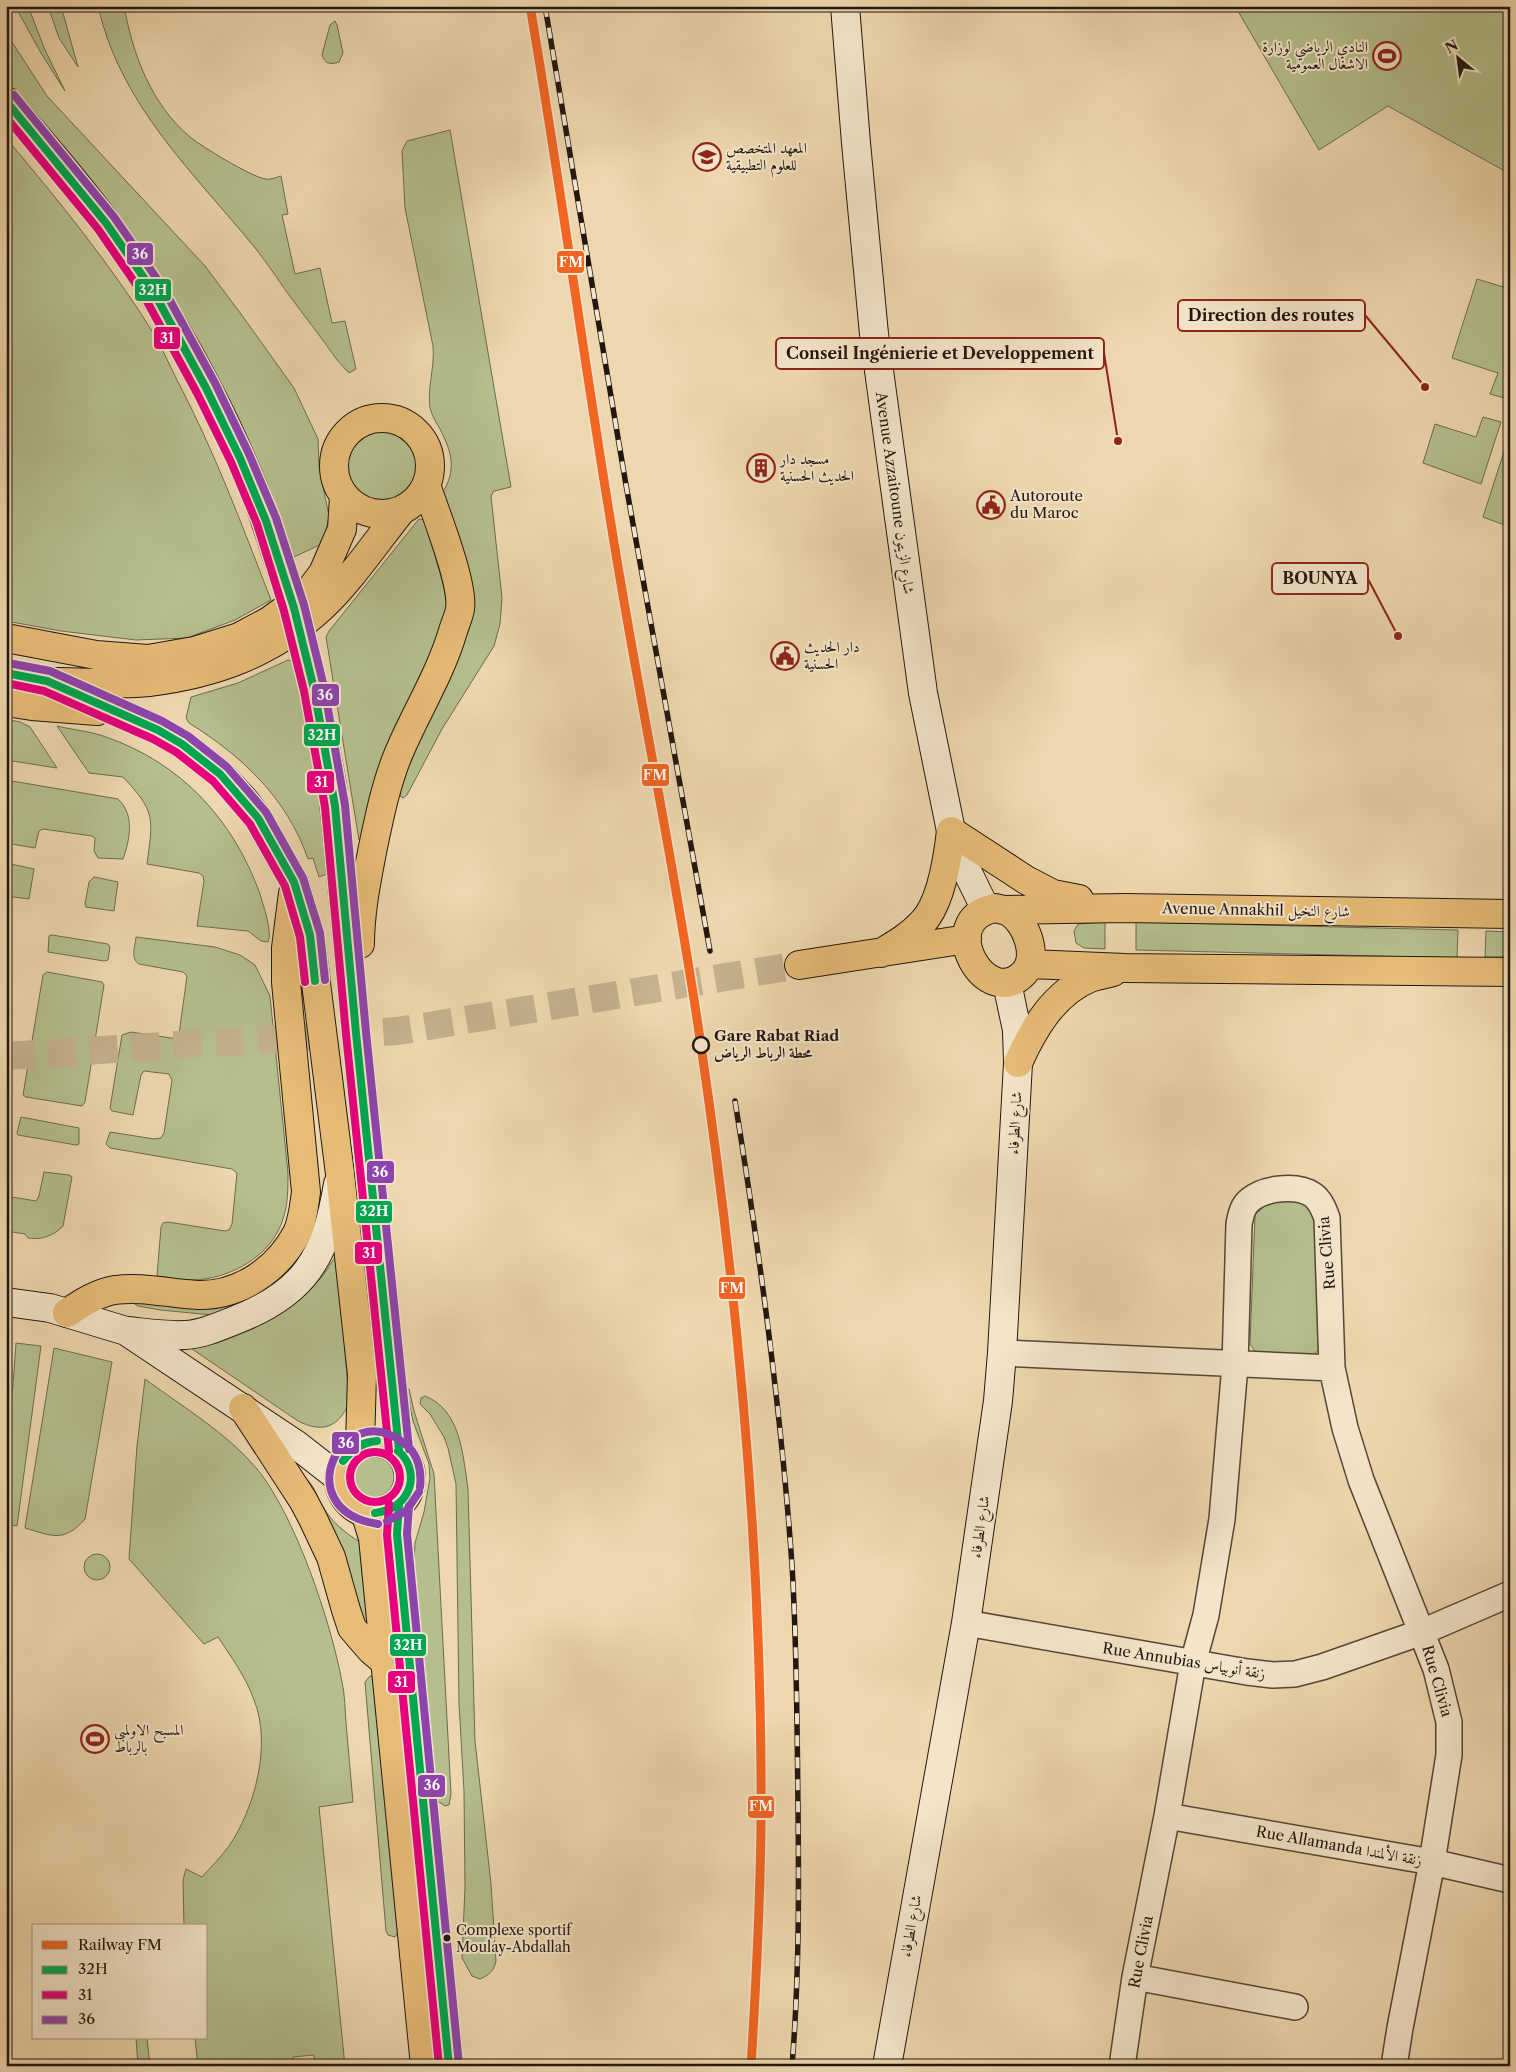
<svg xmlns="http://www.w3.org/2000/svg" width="1516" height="2072" viewBox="0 0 1516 2072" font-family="'Libre Caslon Text',Amiri,serif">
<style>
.green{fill:#b5bf8d;stroke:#6b6b4e}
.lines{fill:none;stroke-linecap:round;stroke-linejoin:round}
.primary-tunnel{stroke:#c5b18e;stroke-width:28;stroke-dasharray:28 14;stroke-linecap:butt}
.street-casing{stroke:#544738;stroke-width:28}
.secondary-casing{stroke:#211710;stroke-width:30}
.primary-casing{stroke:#211710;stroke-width:30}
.highway-casing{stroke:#211710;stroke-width:30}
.street{stroke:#f4e5ca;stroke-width:25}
.secondary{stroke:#f4e5ca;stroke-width:28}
.primary{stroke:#e7bc77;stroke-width:28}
.highway{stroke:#e7bc77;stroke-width:28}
.rail-casing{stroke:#211710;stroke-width:5.5}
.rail{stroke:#f4e5ca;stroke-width:4;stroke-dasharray:11;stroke-linecap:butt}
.highway-bridge-casing{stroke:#211710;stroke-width:30;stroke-linecap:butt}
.highway-bridge{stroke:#e7bc77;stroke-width:28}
.bus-1-casing{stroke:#f4e5ca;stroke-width:11}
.bus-2-casing{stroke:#f4e5ca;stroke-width:11}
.bus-3-casing{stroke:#f4e5ca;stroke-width:11}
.bus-1{stroke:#00a651;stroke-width:8}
.bus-2{stroke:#e5007d;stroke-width:8}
.bus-3{stroke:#8e44ad;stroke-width:8}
.rail-1-casing{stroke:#f4e5ca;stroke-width:12}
.rail-1{stroke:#f26522;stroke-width:9}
.stop-dot{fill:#f4e5ca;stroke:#211710;stroke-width:2.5}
.bus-dot{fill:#211710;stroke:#f4e5ca;stroke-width:2}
.labels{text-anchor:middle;stroke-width:4;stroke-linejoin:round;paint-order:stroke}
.bus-label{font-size:14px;fill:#211710;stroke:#f4e5ca;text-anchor:start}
.poi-label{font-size:15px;fill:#211710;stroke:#f4e5ca;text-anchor:start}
.street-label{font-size:15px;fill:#211710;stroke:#f4e5ca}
.stop-label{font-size:15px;font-weight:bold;fill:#211710;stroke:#f4e5ca;text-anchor:start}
.leader{fill:none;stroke:#8f2418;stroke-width:2}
.callout-dot{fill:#8f2418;stroke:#f4e5ca;stroke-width:2}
.callout{fill:#f4e5ca;stroke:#8f2418;stroke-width:2}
.callout-label{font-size:16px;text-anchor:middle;font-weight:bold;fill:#211710}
.line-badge{stroke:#f4e5ca;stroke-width:2}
.badge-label{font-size:14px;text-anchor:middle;font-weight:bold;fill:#fff}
</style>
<rect width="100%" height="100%" fill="#eed7ae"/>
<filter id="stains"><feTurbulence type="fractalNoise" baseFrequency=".004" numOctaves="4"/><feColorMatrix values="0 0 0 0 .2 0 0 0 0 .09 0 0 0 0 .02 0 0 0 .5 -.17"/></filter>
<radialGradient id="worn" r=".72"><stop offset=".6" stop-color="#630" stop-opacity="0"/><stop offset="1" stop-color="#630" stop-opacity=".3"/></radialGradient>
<!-- green -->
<path class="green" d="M15 6H28L45 50 65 91 41 53Z
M48 6H61L78 67 59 38Z
M98 6H124C133 55 151 104 190 137 200 145 211 151 222 158 231 163 256 178 266 179 271 180 277 177 281 176L288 214 282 215 295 274 320 268 332 323 345 321 356 369 349 373 337 360C322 338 305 317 289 295 278 280 268 264 256 249 194 173 120 105 98 6Z
M1235 6H1510V174L1388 106 1319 150Z
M335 21 337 25 343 53 339 62C330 65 325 64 322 55L330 25Z
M6 33 47 96 205 266 241 314 294 388 318 439 319 467 329 516 324 543 294 557 239 420 202 347 148 264 38 118 6 83Z
M450 130 511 487 494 491 491 496 502 598 500 624 494 646 442 729 407 795 403 798 400 796V791L411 757 452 666 442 494C457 469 452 453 440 429 436 422 432 416 430 408 427 388 435 367 433 346L405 208 402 151 407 141Z
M6 138C59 201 111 265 154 334 162 348 169 364 176 378 214 450 242 525 271 600L235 620 187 638 136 640 61 631 6 621Z
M1477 279 1510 289V394L1508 399 1490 394 1498 373 1452 358Z
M1483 417 1501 422 1481 484 1423 463 1435 424 1476 437Z
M347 467a36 36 0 1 1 72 0a36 36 0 1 1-72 0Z
M1510 433V527L1483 517Z
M419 519 424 520 444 578 448 609 361 839 359 840 326 637 329 631Z
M288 660 293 661 295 665 316 766 327 874 319 877 313 858 308 859C287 798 242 756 189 723L186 718 191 697 238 683Z
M6 719 20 722 30 727 57 768 6 760Z
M57 726C73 730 90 731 106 737 181 763 233 819 260 894 263 905 273 933 268 942L261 941 248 931 197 926 204 881 203 876 199 873 147 864C153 818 156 812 123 777L89 773Z
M6 780 118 799C135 815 130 839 123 859L98 858 94 851 95 838 92 836 43 829 39 831 35 848 6 843Z
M6 863 34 869 29 899 6 896Z
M94 877 118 882 114 911 86 907 85 904 89 882Z
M1105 922V949L1084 948 1076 943 1074 931 1078 924Z
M1136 922 1458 930 1457 958 1136 950Z
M1486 931 1510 932V957H1485Z
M52 935 108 944 110 947 108 960 104 961 48 952 49 936Z
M136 937 215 947 240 955 255 965 270 996 288 1173C288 1189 288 1204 283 1219 272 1256 229 1280 191 1280 180 1280 168 1277 157 1276L161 1227 163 1223 168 1222 225 1231 229 1230 232 1224 237 1173 232 1169 110 1148 106 1144 110 1132 154 1139 161 1138 164 1133 172 1080 169 1074 144 1071 141 1075 133 1115 112 1111 110 1108 122 1035 131 1032 171 1038H175L179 1034 187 976 183 972 139 964C130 958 135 947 136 937Z
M47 972 102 982 104 985 85 1102 82 1106 26 1097 23 1095 43 975Z
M21 1117 79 1128V1144L76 1145 18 1135 17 1133Z
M44 1172 69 1175 72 1177 63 1226C53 1236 42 1240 28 1238L25 1234 6 1231V1196L36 1201 39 1196Z
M1304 1201 1316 1218 1321 1348 1307 1360 1259 1357 1250 1344 1255 1215 1269 1202Z
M338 1253 349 1403C338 1428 322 1433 298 1421L192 1349C240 1334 286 1317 320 1279 327 1271 332 1261 338 1253Z
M292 1264 294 1266 265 1296 212 1315 160 1310 138 1306 133 1303V1300Z
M16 1343 41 1346 17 1526 6 1524V1481Z
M54 1348 112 1362 85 1519C64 1543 52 1536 25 1528Z
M145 1379C183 1407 227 1433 257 1469 295 1515 331 1622 342 1682 345 1695 345 1709 346 1723 348 1749 351 1776 353 1802L319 1807 345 2066H315L314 2055 293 2057 294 2066H198L195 2038H206V1926H184L183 1880 186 1869 202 1877C211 1867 221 1857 229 1846 255 1808 272 1744 254 1700 246 1677 231 1657 218 1637L204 1644 129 1559 137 1446Z
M406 1389H409L414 1411 434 1474 451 1794 449 1805 445 1806 436 1800 429 1774 414 1563 415 1543 424 1512 430 1478 429 1464 413 1421Z
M425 1396C461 1410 463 1456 468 1489L475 1741 491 1884 496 1961C494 1971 489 1975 480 1979L472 1976 462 1958 465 1887 464 1791 459 1703 456 1484 448 1448 444 1437 430 1414 420 1404 421 1398Z
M354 1477a20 20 0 1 1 40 0a20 20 0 1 1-40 0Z
M304 1477C314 1484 317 1497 323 1507 332 1522 345 1533 360 1542L368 1623 366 1627Z
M84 1567a13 13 0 1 1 26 0a13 13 0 1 1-26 0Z
M370 1676H373L399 1930 395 1937 388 1935 386 1931 365 1682Z
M136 2038H147L150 2066H138Z"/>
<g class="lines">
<!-- primary-tunnel -->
<path class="primary-tunnel" d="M6 1056 398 1031 799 965"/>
<defs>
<path id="street" d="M1002 1353 1332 1368
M966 1623 1247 1672 1273 1675 1295 1674 1322 1667 1422 1632 1510 1594
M1167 1816 1432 1862 1510 1880
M1135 1977 1295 2007
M1122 2066 1135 1977 1167 1816 1193 1663 1206 1615 1222 1519 1235 1365 1239 1224C1241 1215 1242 1206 1250 1200 1264 1188 1297 1184 1313 1195 1321 1201 1324 1210 1327 1218L1332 1368 1345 1428 1361 1480 1436 1669 1449 1722V1755L1432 1862 1400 2028 1394 2066"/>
<path id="secondary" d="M845 6 856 143 874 334 923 693 951 831 966 869 986 910
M6 1302 50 1308 126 1331 298 1446 339 1478
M128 1331C147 1333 166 1336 185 1335 202 1334 218 1327 233 1321 305 1294 326 1257 338 1184
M887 2066 966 1623 998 1401 1002 1353 1018 1063 1017 1030 1007 983"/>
<path id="primary" d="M995 908C1000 909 1005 910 1009 912 1027 923 1039 957 1024 973 987 1013 933 920 995 908Z
M1003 910 1125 908 1510 914
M881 953C896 944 910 936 922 923 941 904 948 857 951 831L1026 880 1053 894 1079 899
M1030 964 1125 968 1510 972
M799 965 967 939
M1018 1063C1033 1029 1054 993 1090 978 1098 975 1106 974 1113 972"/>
<path id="highway" d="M6 101C40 141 76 181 107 224 174 318 240 437 274 547
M334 466a48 48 0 1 1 96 0a48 48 0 1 1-96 0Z
M6 638 96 655 148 659 194 651 239 637 269 621 308 593 323 573 342 529 344 497
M6 673 47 681 158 730 182 744 220 774 245 801 258 818 294 882 310 935 340 1174 362 1375 360 1445
M58 682C88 682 120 685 149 682 215 674 272 653 321 608 350 581 376 542 401 511
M314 689 332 785 336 822 356 1033 399 1450
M6 702 32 706 97 711
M360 944C360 912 367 878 373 847 380 814 387 779 401 748 418 709 441 672 453 631 455 624 459 616 460 609 464 584 435 512 426 485
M67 1313C82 1303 97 1293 115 1290 143 1286 170 1294 198 1295 240 1296 278 1269 297 1233 303 1220 304 1206 306 1192L286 982V948L293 893
M243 1408 303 1500 313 1519 331 1557 346 1610 352 1628 371 1650 384 1661
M339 1478a36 36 0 1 1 72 0a36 36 0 1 1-72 0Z
M399 1505 397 1534 449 2066
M365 1512 373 1538 425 2066"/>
</defs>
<!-- street casing -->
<use href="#street" class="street-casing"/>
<!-- secondary casing -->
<use href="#secondary" class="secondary-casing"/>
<!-- primary casing -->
<use href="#primary" class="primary-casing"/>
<!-- highway casing -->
<use href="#highway" class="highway-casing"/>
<!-- street -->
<use href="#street" class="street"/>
<!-- secondary -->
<use href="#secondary" class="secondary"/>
<!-- primary -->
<use href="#primary" class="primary"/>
<!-- highway -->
<use href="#highway" class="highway"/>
<defs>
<path id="rail" d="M545 6 626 485 710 951
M735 1101C760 1255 781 1409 792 1565 797 1646 797 1727 798 1808 799 1894 799 1980 792 2066"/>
</defs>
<!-- rail casing -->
<use href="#rail" class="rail-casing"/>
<!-- rail -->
<use href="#rail" class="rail"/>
<defs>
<path id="highway-bridge" d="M274 547 294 608 314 689"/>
</defs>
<!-- highway-bridge casing -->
<use href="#highway-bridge" class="highway-bridge-casing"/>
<!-- highway-bridge -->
<use href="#highway-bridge" class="highway-bridge"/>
<defs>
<path id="bus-1" d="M6 101 106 223 153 291 206 388 240 458 266 521 294 608 314 689 335 806 356 1033 399 1450
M6 673 47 681 158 730 182 744 220 774 258 818 294 882 310 935 315 981
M398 1451C408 1459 413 1472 410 1485
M343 1461C352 1448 361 1442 377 1441
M343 1461C353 1449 361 1443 377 1441
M399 1505 397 1534 449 2066
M375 1513C391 1511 406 1502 410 1485"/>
<path id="bus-2" d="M6 117 98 229 144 296 197 393 231 462 257 524 284 611 304 691 325 807 346 1034 389 1451
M6 683 44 691 153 739 176 752 213 781 250 824 285 886 300 937 305 982
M350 1477a25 25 0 1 1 50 0a25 25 0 1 1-50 0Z
M389 1504 387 1535 439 2066"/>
<path id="bus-3" d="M14 95 114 217 162 286 215 383 249 454 276 518 304 605 324 687 345 805 366 1032 409 1449
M8 663 50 671 162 721 188 736 227 767 266 812 303 878 320 933 325 980
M409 1506 407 1534 459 2065
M387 1521 406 1511 419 1492
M378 1524C286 1510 342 1395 404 1443 418 1453 422 1471 420 1487"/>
</defs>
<!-- bus-1 casing -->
<use href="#bus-1" class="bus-1-casing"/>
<!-- bus-2 casing -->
<use href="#bus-2" class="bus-2-casing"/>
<!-- bus-3 casing -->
<use href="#bus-3" class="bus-3-casing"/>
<!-- bus-1 -->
<use href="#bus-1" class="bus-1"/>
<!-- bus-2 -->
<use href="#bus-2" class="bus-2"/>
<!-- bus-3 -->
<use href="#bus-3" class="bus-3"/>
<defs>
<path id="rail-1" d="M530 6C563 198 588 392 621 584 647 738 679 891 701 1046 739 1304 763 1565 761 1826 760 1906 756 1986 751 2066"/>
</defs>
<!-- rail-1 casing -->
<use href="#rail-1" class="rail-1-casing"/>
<!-- rail-1 -->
<use href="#rail-1" class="rail-1"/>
</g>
<!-- icons -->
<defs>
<symbol id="stadium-ring" viewBox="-11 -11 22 22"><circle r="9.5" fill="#f4e5ca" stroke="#8f2418" stroke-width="1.5"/><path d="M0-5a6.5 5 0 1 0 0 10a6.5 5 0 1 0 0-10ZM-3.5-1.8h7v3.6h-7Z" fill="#8f2418"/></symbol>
<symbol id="university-ring" viewBox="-11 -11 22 22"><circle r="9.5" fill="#f4e5ca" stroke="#8f2418" stroke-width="1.5"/><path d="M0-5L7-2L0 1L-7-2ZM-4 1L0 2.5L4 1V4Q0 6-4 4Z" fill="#8f2418"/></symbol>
<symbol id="building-ring" viewBox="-11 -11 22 22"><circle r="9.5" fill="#f4e5ca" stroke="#8f2418" stroke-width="1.5"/><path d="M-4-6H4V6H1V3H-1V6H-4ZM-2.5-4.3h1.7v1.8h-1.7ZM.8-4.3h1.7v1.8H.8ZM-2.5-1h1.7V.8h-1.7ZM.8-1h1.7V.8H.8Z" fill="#8f2418"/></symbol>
<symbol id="civic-ring" viewBox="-11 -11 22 22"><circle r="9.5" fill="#f4e5ca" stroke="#8f2418" stroke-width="1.5"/><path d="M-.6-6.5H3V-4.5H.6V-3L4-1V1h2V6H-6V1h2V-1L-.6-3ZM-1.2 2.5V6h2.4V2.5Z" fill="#8f2418"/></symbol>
</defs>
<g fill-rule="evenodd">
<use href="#stadium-ring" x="1371" y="40" width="32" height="32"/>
<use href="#university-ring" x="691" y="141" width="32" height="32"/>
<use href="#building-ring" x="745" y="452" width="32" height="32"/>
<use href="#civic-ring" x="975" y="489" width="32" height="32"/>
<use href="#civic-ring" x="769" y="640" width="32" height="32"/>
<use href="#stadium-ring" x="79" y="1723" width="32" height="32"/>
</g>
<!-- markers -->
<circle class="stop-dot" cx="701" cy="1045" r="8"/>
<circle class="bus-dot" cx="447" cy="1938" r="4.5"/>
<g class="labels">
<!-- bus labels -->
<g class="bus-label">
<text x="456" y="1935">Complexe sportif<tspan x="456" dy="17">Moulay-Abdallah</tspan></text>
</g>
<!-- poi labels -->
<g class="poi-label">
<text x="1368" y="52" text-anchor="end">النادي الرياضي لوزارة<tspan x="1368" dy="17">الاشغال العمومية</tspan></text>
<text x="726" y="153">المعهد المتخصص<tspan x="726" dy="17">للعلوم التطبيقية</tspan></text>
<text x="780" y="464">مسجد دار<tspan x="780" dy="17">الحديث الحسنية</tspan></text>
<text x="1010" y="501">Autoroute<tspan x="1010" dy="17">du Maroc</tspan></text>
<text x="804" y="652">دار الحديث<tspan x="804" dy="17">الحسنية</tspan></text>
<text x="114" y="1735">المسبح الاولمبي<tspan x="114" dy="17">بالرباط</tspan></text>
</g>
<!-- street labels -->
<g class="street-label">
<text transform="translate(895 493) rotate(82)" y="5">Avenue Azzaitoune شارع الزيتون</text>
<text transform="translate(1256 910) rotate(1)" y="5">Avenue Annakhil شارع النخيل</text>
<text transform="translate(1015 1123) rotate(-87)" y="5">شارع الطرفاء</text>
<text transform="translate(1327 1253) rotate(-95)" y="5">Rue Clivia</text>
<text transform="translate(980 1527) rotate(-82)" y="5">شارع الطرفاء</text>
<text transform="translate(1184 1661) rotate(9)" y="5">Rue Annubias زنقة أنوبياس</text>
<text transform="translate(1437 1681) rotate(74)" y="5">Rue Clivia</text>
<text transform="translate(1339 1846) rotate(10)" y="5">Rue Allamanda زنقة الألمندا</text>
<text transform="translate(911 1926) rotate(-80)" y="5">شارع الطرفاء</text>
<text transform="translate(1141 1952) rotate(-79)" y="5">Rue Clivia</text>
</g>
<!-- stop labels -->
<g class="stop-label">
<text x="714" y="1041">Gare Rabat Riad<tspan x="714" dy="17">محطة الرباط الرياض</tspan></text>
</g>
</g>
<!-- callouts -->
<path class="leader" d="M1425 387L1365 315M1118 441L1104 353M1398 636L1368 579"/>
<g class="callout-dot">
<circle cx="1425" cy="387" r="5"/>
<circle cx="1118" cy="441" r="5"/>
<circle cx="1398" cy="636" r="5"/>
</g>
<g class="callout">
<rect x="1178" y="300" width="187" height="31" rx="5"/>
<rect x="776" y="338" width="328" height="31" rx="5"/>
<rect x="1272" y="563" width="96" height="31" rx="5"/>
</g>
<g class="callout-label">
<text x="1271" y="321">Direction des routes</text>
<text x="940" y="359">Conseil Ingénierie et Developpement</text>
<text x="1320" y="584">BOUNYA</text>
</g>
<g class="line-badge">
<rect x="126" y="242" width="28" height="24" rx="5" fill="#8e44ad"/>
<rect x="556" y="250" width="29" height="24" rx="5" fill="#f26522"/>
<rect x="134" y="278" width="38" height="24" rx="5" fill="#00a651"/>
<rect x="153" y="326" width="28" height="24" rx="5" fill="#e5007d"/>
<rect x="311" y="683" width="29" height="24" rx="5" fill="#8e44ad"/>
<rect x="303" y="723" width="38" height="24" rx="5" fill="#00a651"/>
<rect x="641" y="763" width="29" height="24" rx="5" fill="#f26522"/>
<rect x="306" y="770" width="29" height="24" rx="5" fill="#e5007d"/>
<rect x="366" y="1160" width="29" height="24" rx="5" fill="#8e44ad"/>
<rect x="355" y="1200" width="38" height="24" rx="5" fill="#00a651"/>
<rect x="354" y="1241" width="29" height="24" rx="5" fill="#e5007d"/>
<rect x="718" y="1276" width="28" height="24" rx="5" fill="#f26522"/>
<rect x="331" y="1431" width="29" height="24" rx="5" fill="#8e44ad"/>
<rect x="389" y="1633" width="38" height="24" rx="5" fill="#00a651"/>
<rect x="387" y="1670" width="29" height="24" rx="5" fill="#e5007d"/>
<rect x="417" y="1774" width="29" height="24" rx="5" fill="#8e44ad"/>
<rect x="747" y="1795" width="28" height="24" rx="5" fill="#f26522"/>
</g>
<g class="badge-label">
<text x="140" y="259">36</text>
<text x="571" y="267">FM</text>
<text x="153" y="295">32H</text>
<text x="167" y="343">31</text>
<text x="325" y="700">36</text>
<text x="322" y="740">32H</text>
<text x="655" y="780">FM</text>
<text x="321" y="787">31</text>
<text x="380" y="1177">36</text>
<text x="374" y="1216">32H</text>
<text x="369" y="1258">31</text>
<text x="732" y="1293">FM</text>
<text x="346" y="1448">36</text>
<text x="408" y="1650">32H</text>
<text x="401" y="1687">31</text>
<text x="432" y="1790">36</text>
<text x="761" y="1811">FM</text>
</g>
<!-- margin -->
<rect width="1516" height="2072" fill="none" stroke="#eed7ae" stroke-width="25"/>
<rect x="8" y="8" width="1501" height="2057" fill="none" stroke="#211710" stroke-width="2.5"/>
<rect x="12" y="12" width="1491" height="2047" fill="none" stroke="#211710"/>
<!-- legend -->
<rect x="32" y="1924" width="175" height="115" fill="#f4e5ca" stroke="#a09380"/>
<rect x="42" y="1941" width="25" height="8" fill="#f26522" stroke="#a09380"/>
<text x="78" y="1950" font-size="15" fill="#211710">Railway FM</text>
<rect x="42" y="1966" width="25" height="8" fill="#00a651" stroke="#a09380"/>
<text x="78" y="1974" font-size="15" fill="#211710">32H</text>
<rect x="42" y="1991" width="25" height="8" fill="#e5007d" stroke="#a09380"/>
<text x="78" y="2000" font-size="15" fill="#211710">31</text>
<rect x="42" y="2016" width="25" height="8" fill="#8e44ad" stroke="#a09380"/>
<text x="78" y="2024" font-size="15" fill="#211710">36</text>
<!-- north arrow -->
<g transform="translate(1458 58) rotate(331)" stroke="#f4e5ca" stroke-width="4" paint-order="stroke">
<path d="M0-4L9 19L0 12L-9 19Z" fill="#211710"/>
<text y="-8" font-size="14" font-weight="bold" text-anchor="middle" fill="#211710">N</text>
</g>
<rect width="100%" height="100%" filter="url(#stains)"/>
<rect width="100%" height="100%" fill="url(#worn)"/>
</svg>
